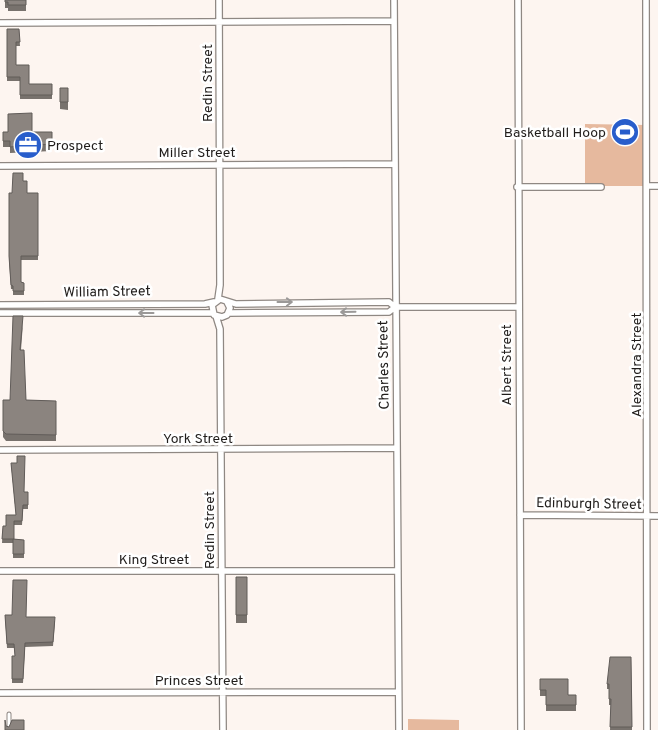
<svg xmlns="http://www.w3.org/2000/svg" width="658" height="730" viewBox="0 0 658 730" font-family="Overpass,sans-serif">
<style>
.green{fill:#e6b99e}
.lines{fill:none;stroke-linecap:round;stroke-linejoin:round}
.lane-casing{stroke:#8f8883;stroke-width:5}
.street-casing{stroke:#8f8883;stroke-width:8}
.lane{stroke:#fff;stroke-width:3}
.street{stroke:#fff;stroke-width:5.5}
.wall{fill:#78726d}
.building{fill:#8b847f;stroke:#615c59}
.oneway{stroke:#9b9998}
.labels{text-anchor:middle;stroke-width:5;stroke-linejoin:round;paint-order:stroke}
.street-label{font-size:14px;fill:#201d1b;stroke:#fff}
.poi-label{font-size:14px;fill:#201d1b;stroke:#fff;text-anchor:end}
</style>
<rect width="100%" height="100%" fill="#fdf5f0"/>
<!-- green -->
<path class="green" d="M585 124 647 125V186H585Z
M408 719 459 720V730H408Z"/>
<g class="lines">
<defs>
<path id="lane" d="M9 714V730"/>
<path id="street" d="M394 0 399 730
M518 0 521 730
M646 0 647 730
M0 23 394 21
M0 166 395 164
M647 186H658
M517 187H601
M218 299 220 285 219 0
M227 302 230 308 227 315 222 317 214 315 212 305 220 299 236 304 389 302 395 307
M0 305 205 304 214 302
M0 313H213
M229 313 389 312 395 307H518
M216 316 220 329 223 730
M0 450 397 448
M520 515 658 516
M0 571H398
M0 693 398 692"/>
</defs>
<!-- lane casing -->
<use href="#lane" class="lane-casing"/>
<!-- street casing -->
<use href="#street" class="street-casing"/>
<!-- lane -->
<use href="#lane" class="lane"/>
<!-- street -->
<use href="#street" class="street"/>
</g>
<!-- wall -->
<path class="wall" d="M26 0V11H8V8H5V2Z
M7 29H19L20 46H16V65L29 84H52V99H20V81H7Z
M68 88V110L60 109V102Z
M3 132H52V151L10 153V147H3Z
M23 181 27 193H38V260H21V282L24 283V295H13V289H11L9 260 12 193Z
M23 323 21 350 26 400 56 401V441H6L3 437V400H10Z
M11 463 24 492H28V509H23L22 525H14V539L24 540V558H13V543H2L3 526H6L16 515Z
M236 577H247V623H236Z
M5 615 26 617 55 621 53 646 25 647 23 683H12V656H15L14 648H7Z
M631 657 632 730H610L611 705H609V689H607V684Z
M540 679 568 695H576V711H546V696H540Z"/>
<!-- building -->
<path class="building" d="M5 0H26V5H8V2H5Z
M7 29H19L20 42H16V65H29V84H52V95H20V77H7Z
M60 88H68V102H60Z
M32 113V132H52V144L10 147V141H3V132H8V114Z
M13 173H23V181H27V193H38V256H21V282L24 283V291H13V286L11 285 9 256V193H12Z
M13 316H23L20 350H24L26 400 56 401V435L6 434 3 431V400H10Z
M17 456H25L24 492H28V505H23L22 521H14V539H2L3 526H6V515H16L11 463H17Z
M13 539 24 540V554H13Z
M236 577H247V615H236Z
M13 580H27L26 617H55L53 642 25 643 23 679H12V656H15L14 644H7L5 615H12Z
M610 657H631L632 727H610L611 699H609V684H607Z
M540 679H568V695H576V705H546V690H540Z
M5 720 6 726 9 727 12 720H24V730H5Z"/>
<!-- one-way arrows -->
<defs><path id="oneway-shaft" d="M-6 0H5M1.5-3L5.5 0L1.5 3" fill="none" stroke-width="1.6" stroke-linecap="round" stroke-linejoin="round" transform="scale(1.25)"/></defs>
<g class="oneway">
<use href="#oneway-shaft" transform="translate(285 302)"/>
<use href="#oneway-shaft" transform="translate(348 312) rotate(179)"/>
<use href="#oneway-shaft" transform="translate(146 313) rotate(-180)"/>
</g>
<!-- icons -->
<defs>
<symbol id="stadium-disc" viewBox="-11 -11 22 22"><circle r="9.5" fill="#285dcb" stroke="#fff"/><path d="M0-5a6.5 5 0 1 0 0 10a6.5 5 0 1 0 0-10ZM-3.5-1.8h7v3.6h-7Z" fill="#fff"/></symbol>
<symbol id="office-disc" viewBox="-11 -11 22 22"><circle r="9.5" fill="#285dcb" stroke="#fff"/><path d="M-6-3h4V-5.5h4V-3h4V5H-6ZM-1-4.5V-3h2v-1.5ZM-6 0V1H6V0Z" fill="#fff"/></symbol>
</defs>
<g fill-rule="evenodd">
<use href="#stadium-disc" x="609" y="116" width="32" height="32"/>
<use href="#office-disc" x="12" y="129" width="32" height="32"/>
</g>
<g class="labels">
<!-- street labels -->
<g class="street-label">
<text transform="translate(207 83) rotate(-90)" y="5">Redin Street</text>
<text x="197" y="157">Miller Street</text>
<text transform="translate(107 291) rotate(-1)" y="5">William Street</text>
<text transform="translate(383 365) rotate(-91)" y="5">Charles Street</text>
<text transform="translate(506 365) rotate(-90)" y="5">Albert Street</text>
<text transform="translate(636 365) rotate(-90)" y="5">Alexandra Street</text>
<text x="198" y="443">York Street</text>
<text transform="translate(589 503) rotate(1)" y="5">Edinburgh Street</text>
<text transform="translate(209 530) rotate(-90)" y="5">Redin Street</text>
<text x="154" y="564">King Street</text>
<text x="199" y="685">Princes Street</text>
</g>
<!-- poi labels -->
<g class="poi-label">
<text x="606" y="137">Basketball Hoop</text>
<text x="47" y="150" text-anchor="start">Prospect</text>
</g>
</g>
</svg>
